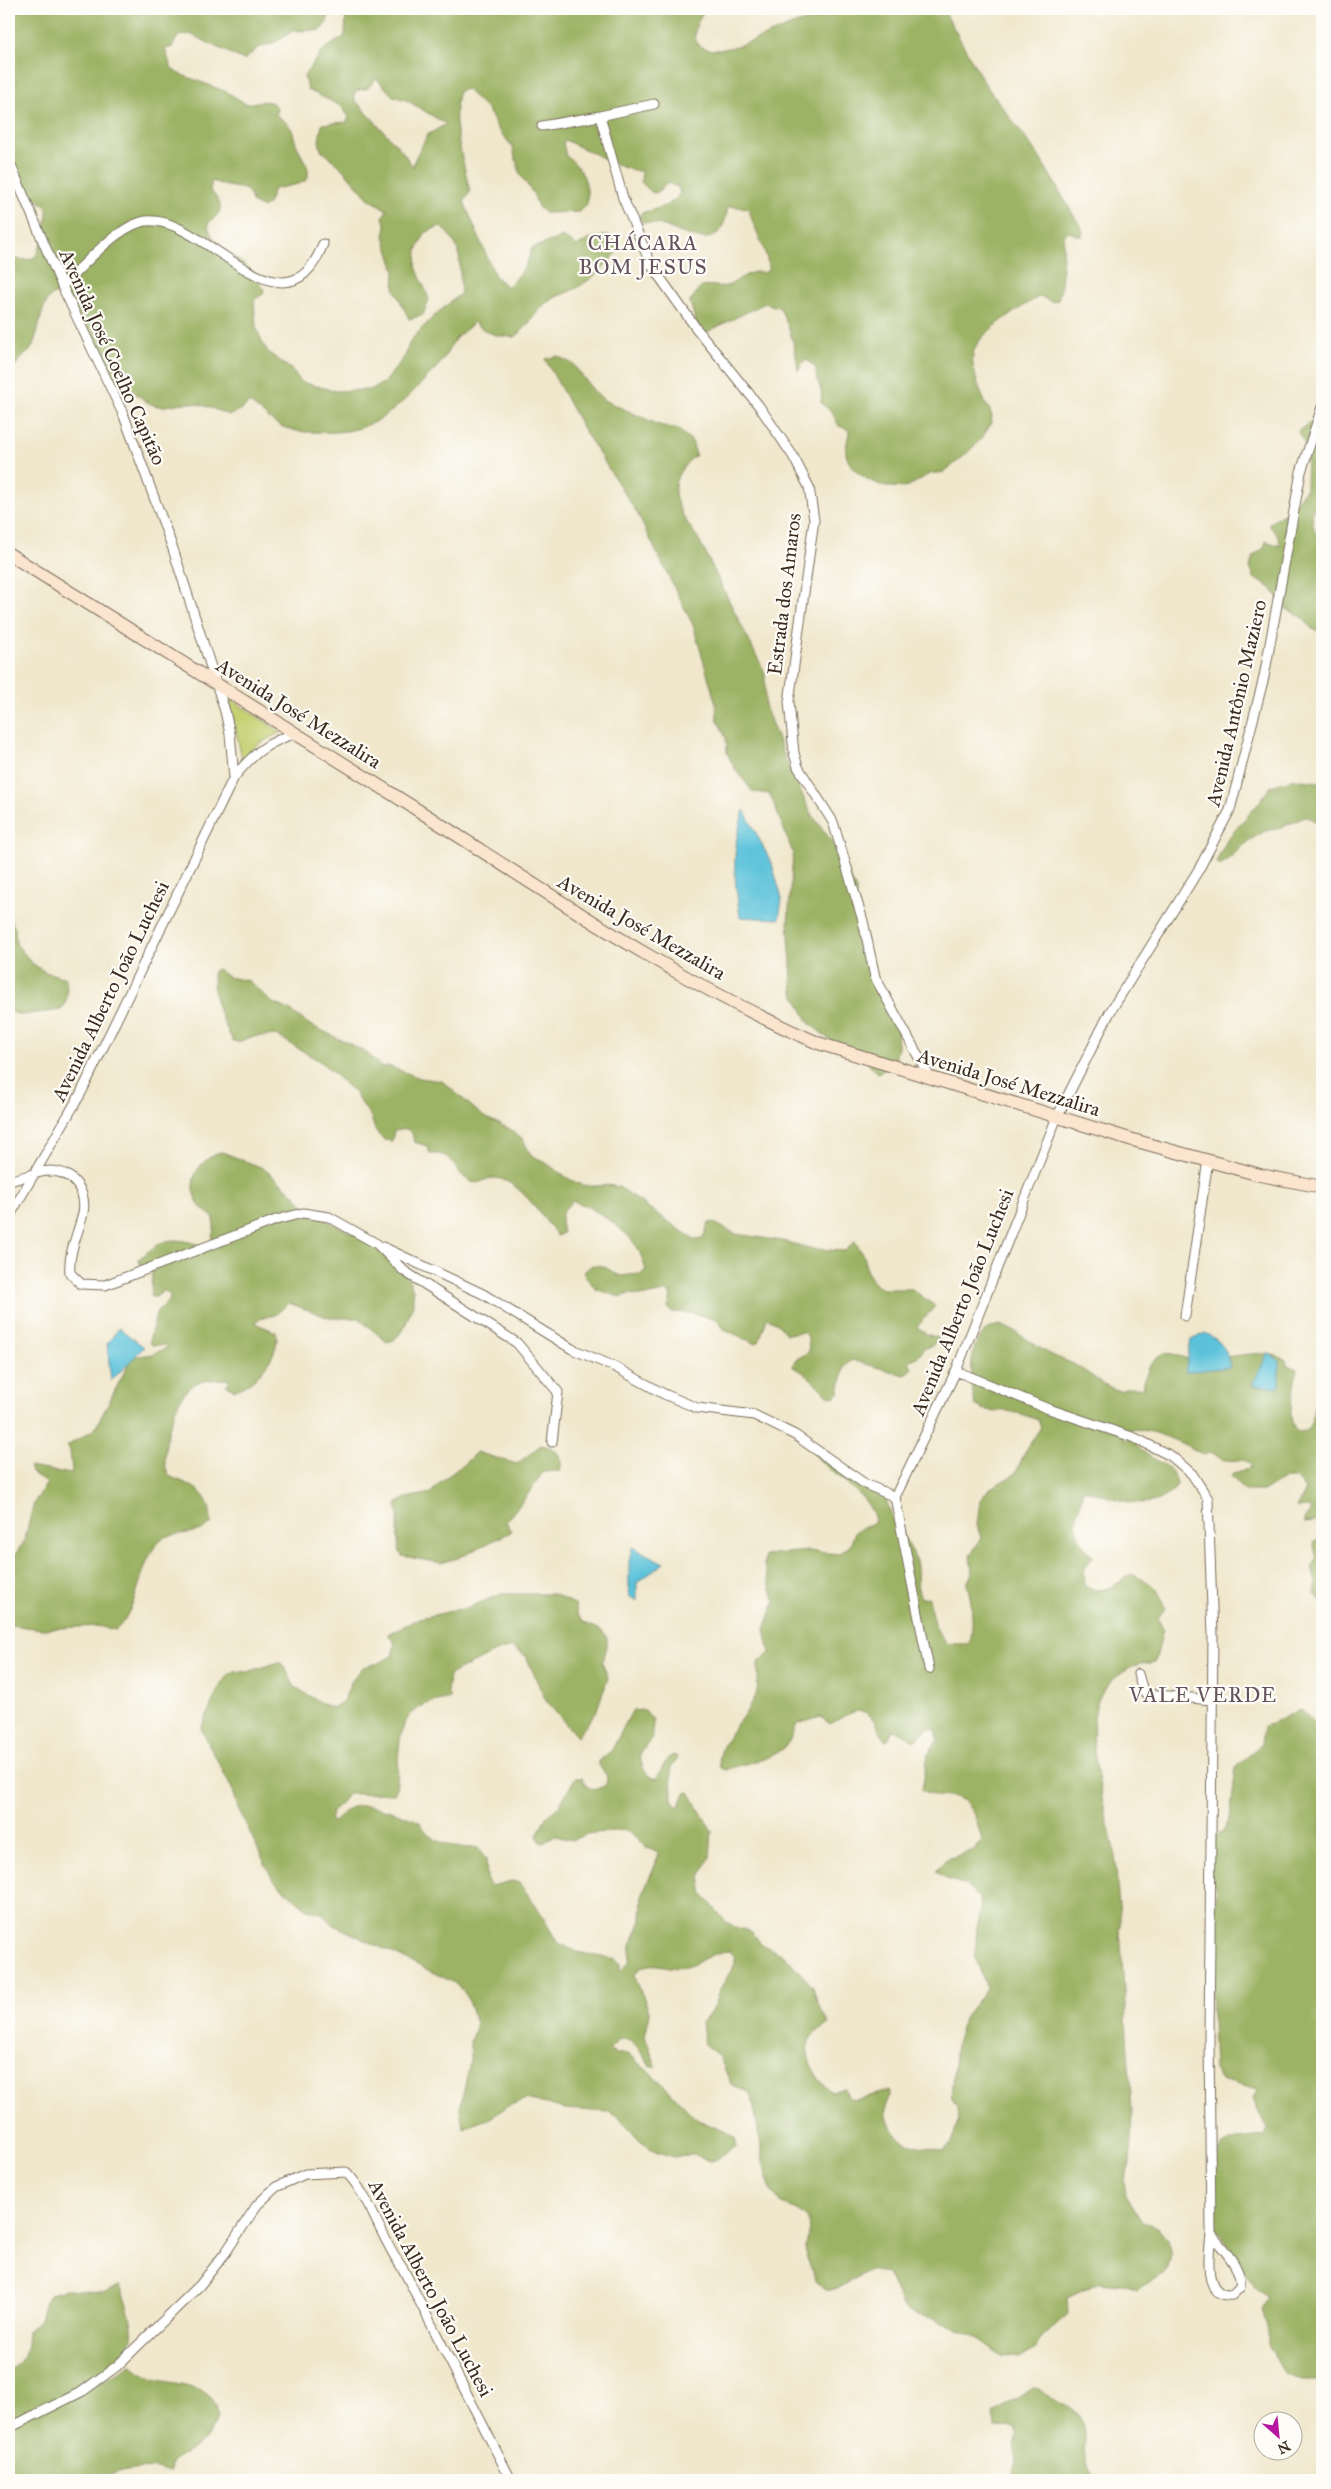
<svg xmlns="http://www.w3.org/2000/svg" width="1331" height="2489" viewBox="0 0 1331 2489" font-family="'IM FELL Great Primer',serif">
<style>
.green{fill:#c5d173;stroke:#807e48}
.forest{fill:#9cb365;stroke:#6c6e42;fill-rule:evenodd}
.water{fill:#5cc2da;stroke:#4c767c}
.lines{fill:none;stroke-linecap:round;stroke-linejoin:round}
.street-casing{stroke:#7a6c5b;stroke-width:11}
.secondary-casing{stroke:#7a6c5b;stroke-width:14}
.street{stroke:#fff;stroke-width:9}
.secondary{stroke:#fbe5cf;stroke-width:12}
.labels{text-anchor:middle;stroke-width:4.5;stroke-linejoin:round;paint-order:stroke}
.street-label{font-size:20px;fill:#3b2a1e;stroke:#fdfcf7}
.neighbourhood-label{font-size:21px;letter-spacing:1px;fill:#64525e;stroke:#fdfcf7}
</style>
<rect width="100%" height="100%" fill="#fdfcf7"/>
<filter id="ink" filterUnits="userSpaceOnUse"><feTurbulence type="fractalNoise" baseFrequency=".02" numOctaves="2"/><feDisplacementMap in="SourceGraphic" scale="10" xChannelSelector="R" yChannelSelector="G"/><feConvolveMatrix kernelMatrix="1 2 1 2 8 2 1 2 1" color-interpolation-filters="sRGB"/></filter>
<filter id="wash" filterUnits="userSpaceOnUse"><feTurbulence type="fractalNoise" baseFrequency=".0096" numOctaves="4" result="noise"/><feDisplacementMap in="SourceGraphic" scale="20" xChannelSelector="R" yChannelSelector="G"/><feGaussianBlur stdDeviation="1.12" result="paint"/><feColorMatrix in="noise" values="0 0 0 0 0 0 0 0 0 0 0 0 0 0 0 0 0 1.4 0 .05"/><feComposite in="paint" operator="in"/></filter>
<g filter="url(#wash)">
<rect width="100%" height="100%" fill="#f0e7cc"/>
<!-- green -->
<path class="green" d="M229 698 281 732 258 744 242 758Z"/>
<!-- forest -->
<path class="forest" d="M9 9H330L327 22 321 30 293 31 274 43 258 48 244 60 190 34 178 36 172 47 165 49 171 67 177 73 227 92 246 104C257 102 270 98 277 107L276 115C299 131 289 130 299 150 304 162 311 166 307 180L298 184 274 189 268 204 263 208 252 202C249 188 245 189 233 187 226 186 219 183 212 181L210 190C223 205 225 211 208 223 209 243 237 258 251 270 256 275 260 284 264 290L263 294 254 300 256 327 263 344 269 353 292 370 301 382 335 391 370 390 385 382 405 356 410 341 434 316 461 293C458 261 466 249 440 226L425 233 417 250 416 267 429 299 423 315 409 319 394 288 395 271 384 236 386 227 383 217 387 210 368 198 339 165 321 150 319 141 322 124 347 122 349 117 341 106 308 90 304 76 323 50 345 36 346 15 349 9H705C698 19 687 41 704 48 724 57 774 31 795 24 813 19 833 11 851 9 879 5 914 9 943 9L985 84 1038 155 1083 231 1082 237 1069 232 1064 234 1061 289 1058 300 1052 302 1040 296C1022 307 984 329 975 348 968 363 979 386 984 400 986 405 992 412 992 417 991 435 956 464 942 473 924 472 925 479 910 485 890 494 849 477 846 453 845 447 849 437 849 430L839 426 832 412 821 403C824 385 815 384 816 368L807 360 803 362 798 371C796 348 790 329 780 308L765 303 705 333 696 323 690 302C693 298 697 290 702 287 711 283 721 289 729 285 740 280 752 268 764 273L769 269C766 247 754 229 748 208L728 206C727 212 726 219 723 225 712 252 679 230 661 225 655 223 648 223 642 222L639 217 641 213C655 209 674 206 680 193L678 187 668 183 656 193 651 192 641 182 642 172 622 167 565 140 563 143 566 156C583 168 589 183 587 204L579 212 545 213 538 207 534 195 520 174 512 146 499 131 488 110 466 89 459 91C449 121 464 161 470 192L464 202 495 276 507 287C521 276 527 265 532 248L562 237 577 246 592 238 610 235 618 251C606 265 594 278 578 287 568 293 555 296 546 303 534 313 529 327 515 337 497 336 488 335 474 322 469 328 462 332 457 337 449 346 446 358 438 366 403 401 379 435 324 432 311 432 299 433 286 428 270 423 263 411 249 403L242 409 230 415C217 411 202 403 189 403 177 402 165 409 154 405 138 400 131 383 113 384L58 293C40 295 40 334 31 349 30 352 25 354 23 357 17 362 13 369 9 375V258C35 262 37 261 43 235 45 225 48 219 47 208L36 198 9 183ZM376 78 393 96 406 100 446 124 427 135C423 147 414 155 413 167L402 151 355 100 354 95 356 91 368 88Z
M557 356 573 364 593 390 604 400 659 425 677 429 692 441 696 455C661 482 675 507 698 538L765 673V706L789 768 812 815 833 843 856 890 858 921 868 968 892 1014 897 1031 898 1047 894 1065 878 1073 865 1060 834 1043 809 1023 793 992 788 923 793 853 770 794 753 792 735 769 727 753 726 738 717 719 716 704 693 625 637 513 582 427 545 359Z
M1322 397V511L1313 508C1311 519 1312 532 1322 539V632L1312 629 1303 618 1285 608 1271 588 1254 578 1250 567 1253 556 1264 548 1266 541 1280 546 1279 537 1268 524 1288 511 1306 489 1307 449 1298 431 1312 421 1315 406Z
M1294 779 1319 782 1322 780V826L1310 818 1305 817 1280 828 1265 831 1250 840 1220 866 1217 863 1219 855 1229 837 1257 805 1271 786Z
M9 916 15 929 16 944 32 963 45 972 66 978C67 990 69 1001 61 1010L21 1015 9 1011Z
M217 969 228 977 249 981 271 1002 291 1011 310 1025 352 1045 368 1054 381 1067 388 1066 420 1078 442 1081 484 1117 510 1129 523 1139 531 1156C547 1159 563 1180 583 1185 595 1188 607 1183 619 1187L693 1239H703L708 1224 712 1222 736 1234 782 1241 814 1249 845 1251 855 1241 865 1259 866 1270 876 1286 883 1289H912L935 1306 917 1327 926 1334 939 1338 932 1346 924 1348 919 1356 909 1361 912 1368 904 1375 852 1360 844 1367 839 1393 836 1396 831 1397C817 1387 809 1373 793 1367L795 1360 809 1352 808 1337 804 1332 786 1334 776 1322 767 1318 759 1342 754 1343 724 1329 717 1319 690 1313 672 1312 668 1308 671 1297 668 1291 645 1296 629 1294 620 1297 596 1289 584 1275 585 1271 592 1265 603 1266 620 1276 640 1274 646 1270C643 1262 640 1250 635 1244 621 1226 593 1207 573 1201 559 1213 560 1216 563 1233L557 1236C544 1219 518 1177 493 1178 484 1178 478 1187 468 1180 451 1169 456 1152 430 1154L427 1146 414 1142 412 1133 407 1129 394 1131 392 1141 384 1140 375 1130 371 1117 354 1092 321 1062 276 1035 251 1037 238 1042 233 1041C221 1019 212 997 213 971Z
M222 1152 263 1168 295 1195 307 1210 387 1251 409 1280 413 1290V1305L403 1331 394 1340 387 1342 358 1318H330L289 1303 275 1315 261 1318 256 1321 257 1324 276 1332C282 1354 255 1384 235 1390L226 1385 230 1382 227 1379C215 1380 199 1379 190 1387 174 1399 158 1455 168 1473 171 1478 176 1479 181 1481 203 1490 211 1500 211 1524 198 1537 169 1531 160 1540 139 1562 140 1607 116 1630L97 1626 43 1629 9 1625V1563L24 1542 34 1503 47 1483 31 1472 29 1467 71 1474 72 1472 70 1450 67 1446 95 1429 132 1357 153 1354 168 1347 166 1345H152L149 1341 157 1311 169 1301 170 1295 164 1290 156 1297H151L152 1271 140 1264 139 1259C162 1240 167 1236 197 1244 205 1246 212 1248 221 1247L211 1238 214 1230V1218C210 1214 202 1210 199 1205 184 1183 199 1158 222 1152Z
M1000 1325C1018 1331 1033 1345 1050 1354 1059 1359 1070 1361 1078 1367 1095 1377 1102 1386 1121 1391L1126 1388H1142L1150 1364 1164 1353C1174 1353 1181 1358 1190 1359 1215 1364 1261 1344 1286 1360L1287 1365 1297 1369C1295 1387 1284 1420 1298 1432L1306 1431C1320 1413 1312 1393 1322 1374V1521L1304 1523V1519L1312 1510 1308 1507 1296 1508 1306 1490 1294 1478H1286L1263 1491H1245L1231 1476 1234 1473 1252 1467C1245 1456 1236 1462 1226 1460 1221 1460 1216 1455 1211 1452L1204 1455C1183 1443 1154 1429 1129 1429L1125 1434V1441L1131 1437C1135 1442 1140 1449 1145 1453 1159 1464 1175 1465 1177 1486 1152 1518 1111 1496 1082 1489 1083 1505 1079 1504 1077 1516 1074 1531 1082 1548 1093 1556L1083 1571 1084 1585C1099 1597 1118 1584 1131 1574 1152 1584 1157 1584 1165 1608L1158 1619 1163 1629 1155 1663C1150 1665 1145 1663 1140 1664 1127 1668 1108 1681 1101 1694 1081 1728 1106 1813 1114 1850 1117 1865 1116 1881 1118 1896 1119 1908 1121 1917 1120 1929L1132 2111 1130 2164 1124 2180 1126 2195 1142 2222 1158 2227 1167 2239 1171 2254 1167 2272 1137 2290 1121 2284 1101 2282 1067 2298 1068 2314 1043 2336 1034 2350 1019 2358 1002 2356 976 2337 934 2318 916 2315 902 2305 887 2274 871 2269 841 2287 827 2291 815 2280 804 2250 809 2235 808 2219 796 2209 781 2204 772 2192 766 2176 752 2096 749 2092 739 2089 731 2084 719 2056 705 2045 702 2023 711 2012 720 1989 735 1964V1956L729 1951C709 1952 700 1964 685 1967 666 1971 648 1955 634 1975L650 2013 645 2036 656 2066 650 2067C643 2054 635 2038 619 2039L609 2050 615 2054H628L662 2083 696 2119 726 2132 735 2138 737 2146C714 2156 719 2169 693 2154L674 2157 655 2151 641 2142 619 2118 609 2112 566 2109 526 2099 508 2106 490 2118 463 2128 460 2108 470 2062V2042L476 2023 465 1993 453 1982 334 1925 323 1914 307 1909 273 1880 238 1808 233 1791 201 1729 218 1689 226 1677 235 1671 248 1672 279 1662 285 1667 295 1688C307 1693 323 1706 333 1708L344 1700 351 1682 363 1667 379 1663 392 1656 395 1644 388 1634 420 1618 466 1608 502 1594H553L575 1604C578 1640 622 1614 602 1662L608 1678 596 1712 577 1737 546 1701 526 1656 512 1647 495 1652 449 1675 447 1692 450 1698C440 1701 428 1702 420 1707 391 1723 402 1767 395 1793L348 1794 332 1812 330 1820 334 1822C339 1818 343 1811 348 1809 365 1799 403 1815 420 1822 431 1845 455 1848 478 1848L486 1860 487 1880 491 1886 512 1881 519 1883 536 1905 557 1942 577 1952 616 1960 620 1964V1971L629 1963 631 1945 641 1920 642 1894 656 1863 658 1853 646 1847 631 1833 623 1830 586 1834 573 1840 555 1836 543 1843 540 1842 537 1835 546 1817 559 1806 575 1778H582L586 1786 594 1790 606 1785 607 1776 597 1763 612 1750 632 1711 645 1710 653 1720 652 1738 640 1754C641 1764 644 1777 656 1779L668 1758 674 1755 677 1757V1760L671 1767 672 1799 676 1806 679 1807 685 1793 689 1792 712 1831 710 1857 700 1877 703 1894 725 1921 735 1927 752 1932 761 1944 785 1956 813 1987 818 2004 829 2024C823 2028 813 2033 810 2039 801 2056 819 2083 832 2092L845 2088 848 2097 854 2100 890 2091 891 2094C886 2102 885 2106 887 2116 894 2146 917 2145 943 2151L951 2144 958 2121 957 2108 951 2096 956 2044 965 2016 987 1988 975 1957 977 1928 981 1910 980 1898 964 1884 946 1879 936 1872 945 1860 974 1850 982 1840 975 1816 965 1801 952 1796H935L922 1790 928 1754 938 1739 936 1730 929 1728 914 1741 902 1732 893 1730 887 1741C879 1734 878 1724 871 1717 860 1703 842 1718 830 1724L821 1717 797 1724C794 1731 790 1742 784 1748 768 1762 745 1762 726 1770L720 1768C714 1742 748 1717 756 1695 759 1685 758 1674 758 1663L770 1653 765 1629 775 1602 764 1565 765 1555 808 1551 838 1554 850 1546 855 1532 875 1522C872 1493 826 1473 813 1452L886 1499C891 1521 905 1536 914 1556 921 1570 913 1581 921 1598L927 1597 929 1599C932 1618 934 1631 948 1644H967L970 1642C974 1626 972 1599 967 1584L972 1573 970 1556 981 1538 977 1525 980 1500 989 1489 1015 1474 1026 1450 1041 1427 1038 1420C1027 1416 1017 1412 1006 1411 992 1410 988 1413 975 1405 970 1378 965 1331 1000 1325Z
M541 1445C556 1447 564 1456 560 1471L543 1472 526 1497 506 1521 511 1532 458 1558 441 1563 402 1556C393 1540 402 1523 396 1504L406 1498 431 1493C444 1475 461 1470 476 1452L517 1464Z
M1320 1538H1322V1602L1315 1594 1316 1582 1312 1567 1317 1559 1313 1542Z
M1301 1710 1322 1730V2380H1301L1285 2375 1268 2345V2331L1262 2311 1268 2297 1255 2289 1216 2226 1211 2208 1213 2164 1223 2145 1239 2139 1264 2136 1267 2129 1253 2099 1257 2090 1221 2080 1214 2070 1211 1988 1216 1887 1208 1868 1209 1839 1223 1832 1230 1818 1236 1767 1262 1744 1264 1726C1279 1723 1286 1714 1301 1710Z
M120 2286C140 2340 137 2342 100 2383L131 2365C138 2369 147 2377 154 2379 176 2385 218 2383 218 2418L205 2440 171 2463V2471C148 2467 122 2466 102 2480H9V2370C26 2360 27 2349 28 2330L40 2319 45 2301 51 2294 65 2290 102 2292Z
M1033 2388 1040 2389C1050 2400 1064 2401 1075 2412 1091 2428 1082 2444 1087 2463 1088 2469 1093 2475 1095 2480H1005L1013 2475 1016 2461 1014 2450 1018 2433 1013 2426 995 2427 993 2414Z"/>
<!-- water -->
<path class="water" d="M744 810 772 864 782 899 779 919 740 917C734 874 731 852 744 810Z
M119 1328 144 1347 111 1381 107 1344Z
M1205 1333C1222 1342 1226 1347 1230 1367L1185 1372 1191 1340Z
M1268 1353 1279 1360V1388L1252 1385Z
M632 1547 664 1563 637 1583V1601L629 1596V1562Z"/>
</g>
<g filter="url(#ink)">
<g class="lines">
<defs>
<path id="street" d="M654 104 600 116 623 198 651 265 696 328 759 406 793 456 809 487 814 520 789 702 794 753 798 767 833 822 863 921 875 977 929 1076
M542 126 600 116
M9 161 62 286 124 416 173 549 225 711 230 734 234 777
M62 286C83 266 114 230 141 222 199 206 284 347 323 244
M9 1181C22 1178 37 1171 50 1171 73 1171 87 1192 83 1213 78 1235 68 1252 70 1273L81 1284 105 1285 276 1220 303 1213 329 1217 377 1244 404 1271 517 1343 558 1392 552 1442
M9 1217 81 1093 234 777C254 753 267 742 297 733
M383 1247 483 1294 572 1349 615 1367 664 1394 697 1408 754 1415 795 1435 865 1484 895 1497
M1185 1316 1208 1160
M956 1371 1046 1408 1135 1438 1171 1456 1192 1474 1208 1499 1213 1635 1209 2037 1211 2234C1209 2253 1202 2298 1232 2295L1240 2287C1243 2268 1222 2248 1211 2234
M895 1497 956 1371 1057 1117 1110 1012 1199 869 1230 810 1264 677 1301 472 1322 407
M895 1497 929 1669
M1138 1674 1143 1691 1147 1694 1212 1700
M9 2428 83 2391 117 2366 200 2285 226 2252 257 2205 276 2187 305 2174 346 2172C370 2196 381 2239 403 2269L511 2480"/>
<path id="secondary" d="M9 554C149 643 291 730 432 819 557 899 681 984 818 1043L1133 1140 1260 1175 1322 1187"/>
</defs>
<!-- street casing -->
<use href="#street" class="street-casing"/>
<!-- secondary casing -->
<use href="#secondary" class="secondary-casing"/>
<!-- street -->
<use href="#street" class="street"/>
<!-- secondary -->
<use href="#secondary" class="secondary"/>
</g>
</g>
<g class="labels">
<!-- street labels -->
<g class="street-label">
<text transform="translate(113 357) rotate(66)" y="7">Avenida José Coelho Capitão</text>
<text transform="translate(784 594) rotate(-83)" y="7">Estrada dos Amaros</text>
<text transform="translate(1236 703) rotate(-77)" y="7">Avenida Antônio Maziero</text>
<text transform="translate(299 713) rotate(32)" y="7">Avenida José Mezzalira</text>
<text transform="translate(642 927) rotate(30)" y="7">Avenida José Mezzalira</text>
<text transform="translate(110 991) rotate(-64)" y="7">Avenida Alberto João Luchesi</text>
<text transform="translate(1009 1082) rotate(17)" y="7">Avenida José Mezzalira</text>
<text transform="translate(962 1302) rotate(-68)" y="7">Avenida Alberto João Luchesi</text>
<text transform="translate(431 2288) rotate(62)" y="7">Avenida Alberto João Luchesi</text>
</g>
<!-- neighbourhood labels -->
<g class="neighbourhood-label">
<text x="643" y="250">CHÁCARA<tspan x="643" dy="24">BOM JESUS</tspan></text>
<text x="1203" y="1702">VALE VERDE</text>
</g>
</g>
<!-- margin -->
<rect width="1331" height="2489" fill="none" stroke="#fdfcf7" stroke-width="30"/>
<!-- north arrow -->
<g transform="translate(1278 2436) rotate(153)"><circle r="24" fill="#fdfcf7" stroke="#afa8a0"/>
<path d="M0-4L9 19L0 12L-9 19Z" fill="#b5179e"/>
<text y="-8" font-size="14" font-weight="bold" text-anchor="middle" fill="#3b2a1e">N</text>
</g>
</svg>
